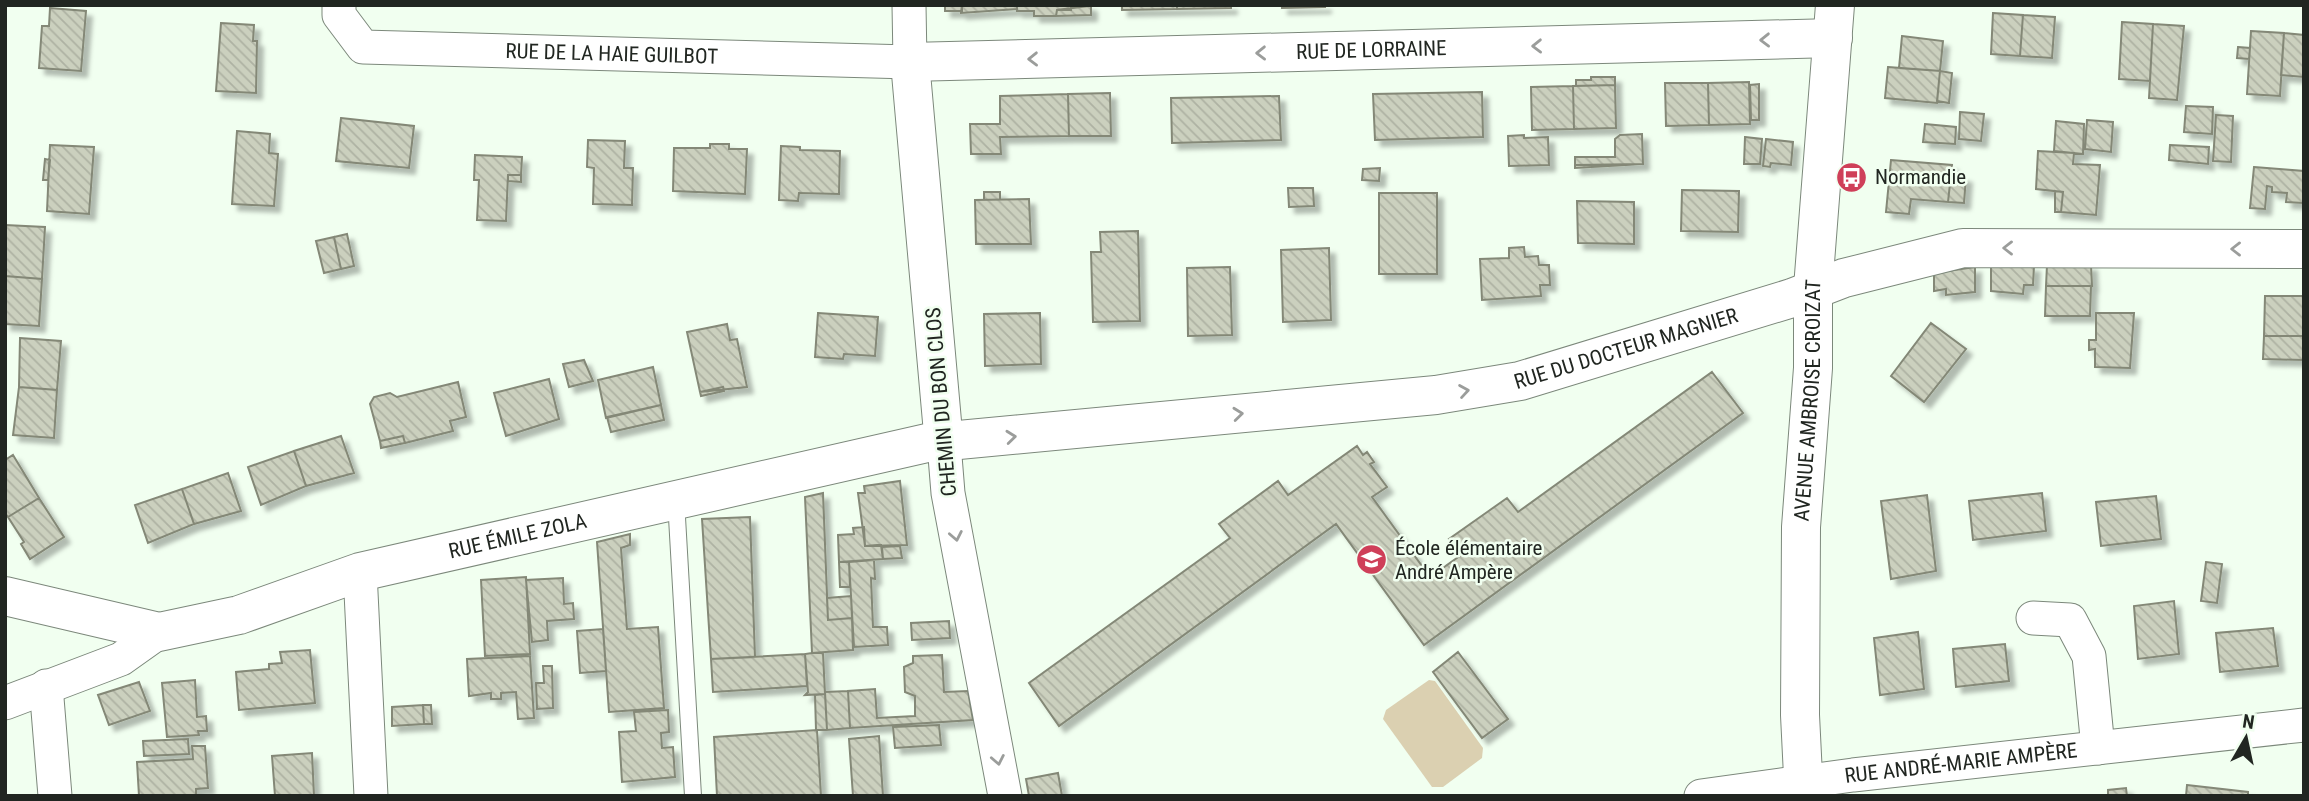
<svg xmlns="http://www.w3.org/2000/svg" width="2309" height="801" viewBox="0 0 2309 801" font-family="'Roboto Condensed',sans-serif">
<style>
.pitch{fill:#dbd0b1}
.building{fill:url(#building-back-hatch);stroke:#848877;stroke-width:2;filter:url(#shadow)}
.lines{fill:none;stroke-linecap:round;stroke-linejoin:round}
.service-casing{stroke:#7c887b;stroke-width:18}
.minor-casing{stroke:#7c887b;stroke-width:35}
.tertiary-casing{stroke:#7c887b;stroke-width:40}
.secondary-casing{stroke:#7c887b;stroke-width:40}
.service{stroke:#fff;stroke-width:16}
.minor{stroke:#fff;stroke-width:33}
.tertiary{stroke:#fff;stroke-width:38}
.secondary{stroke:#fff;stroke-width:38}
.oneway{stroke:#9b9d9b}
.labels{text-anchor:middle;stroke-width:5;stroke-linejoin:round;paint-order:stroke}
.street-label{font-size:21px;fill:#212621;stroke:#f1fff0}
.poi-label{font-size:21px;fill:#212621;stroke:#f1fff0;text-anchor:start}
</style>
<defs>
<pattern id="building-back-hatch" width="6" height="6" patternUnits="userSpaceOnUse" patternTransform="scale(1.75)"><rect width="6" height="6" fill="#cbd0be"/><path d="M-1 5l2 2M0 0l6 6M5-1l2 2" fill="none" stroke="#aeb2a3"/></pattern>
<filter id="shadow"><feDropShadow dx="6" dy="6" stdDeviation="2" flood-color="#0004"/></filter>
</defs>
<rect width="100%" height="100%" fill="#f1fff0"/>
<!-- pitch -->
<path class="pitch" d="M1429 680 1435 681 1483 748 1482 758 1443 787H1432L1383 719 1386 710Z"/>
<!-- building -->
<path class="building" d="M945 5H962V11H945Z
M962 5H1017V9L961 13Z
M1017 5H1088V6L1057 10 1056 16H1034V11H1017Z
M1122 5H1177V9L1122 10Z
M1177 5H1231V8L1177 9Z
M1282 5H1325V7L1282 8Z
M1071 6H1091V15L1056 16 1057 10H1071Z
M50 8 86 11 81 71 39 68 42 26H49Z
M1993 13 2023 15 2020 56 1991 54Z
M2023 15 2055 17 2052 58 2020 56Z
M2122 22 2153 24 2150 81 2119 79Z
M221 23 254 25 253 41H257L256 93 216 91Z
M2153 24 2184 26 2177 100 2149 98Z
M2251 31 2284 33 2280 96 2247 94Z
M2284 33 2304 35V77L2281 75Z
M1902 36 1943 41 1940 71 1899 68Z
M2238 47 2250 48 2249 59 2237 58Z
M1888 67 1940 71 1937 103 1885 98Z
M1940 71 1952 73 1949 103 1937 101Z
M1591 77H1615V85L1576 86V80H1591Z
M1749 82 1750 124 1709 125 1708 83Z
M1665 83H1708L1709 125 1666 126Z
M1759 84V120H1751L1750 85Z
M1615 85 1616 128 1574 129 1573 86Z
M1573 86 1574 129 1532 130 1531 87Z
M1482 92 1483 137 1375 140 1373 94Z
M1110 93 1111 136H1069L1068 94Z
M1068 94 1069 136 1000 137 1001 154H971L970 124H1000V96Z
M1279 96 1281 140 1172 143 1171 98Z
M2186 106 2213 107 2212 134 2184 132Z
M1960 112 1984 114 1981 141 1959 139Z
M2216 115 2233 116 2231 162 2213 161Z
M341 118 414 126 409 168 336 161Z
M2087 120 2113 122 2111 152 2085 149Z
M2056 121 2084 124 2083 154 2054 151Z
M1925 124 1956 127 1955 144 1923 142Z
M237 131 270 134 269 153 278 154 274 206 232 204Z
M1642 134 1643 164 1575 165V157H1615V139L1620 135Z
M1524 135V138L1548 137 1549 165 1509 166 1508 136Z
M1745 137 1762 139 1760 164H1744Z
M1766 139 1793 142 1791 165 1771 163 1770 167 1763 166Z
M588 140 625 141 624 168H633L632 205 593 204 594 168 587 167Z
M710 144H729V149H747L745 194 673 191 674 148H710Z
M50 145 94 147 89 214 47 211Z
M2170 145 2209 147 2208 164 2169 160Z
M781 146 800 147V150L840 151 839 194 799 193 798 201 779 200Z
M2038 151 2074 153 2073 164 2100 165 2096 215 2061 212 2063 192 2036 189Z
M475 155 522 157 521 175H508L506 221 477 220 479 180H474Z
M45 159 50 160 48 180H43Z
M1891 160 1952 165 1948 202 1911 199 1909 214 1886 212Z
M1643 164 1575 168V165H1592Z
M2254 167 2304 171 2303 203 2286 202 2287 193 2272 192V187L2267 186 2265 209 2250 208Z
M1380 168 1379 181 1362 180 1363 169Z
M508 175H521V182L508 181Z
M1951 175 1966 177 1964 203 1948 202Z
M1288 188H1313L1314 206 1289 207Z
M1682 190 1739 191 1738 232 1681 231Z
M2055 191 2063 192 2061 212H2055Z
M984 192H1000V200H984Z
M1379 193H1437V274H1379Z
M1029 199 1031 244H976L975 200Z
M1577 201 1634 202V244L1578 243Z
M5 225 45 227 42 279 5 276Z
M1138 231 1140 321 1093 322 1091 252H1101L1100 232Z
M347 234 354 266 341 269 334 237Z
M334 237 341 269 324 273 316 241Z
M1524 247 1525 257 1538 256 1539 265H1549L1550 285H1540L1541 296 1482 300 1480 259 1509 258V248Z
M1329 248 1331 320 1283 322 1281 250Z
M2047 265H2091L2092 286H2046Z
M1991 266H2034L2033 285H2024L2023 294 1991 291Z
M1230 267 1232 335 1188 336 1187 268Z
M1975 267V292L1946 295V289L1934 291V273Z
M5 276 42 279 39 326 5 324Z
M2046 286H2091L2090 316H2045Z
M2265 296H2304V336H2264Z
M818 313 878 317 875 356 844 354 843 359 815 357Z
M1040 313 1041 364 985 366 984 314Z
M2096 313H2134L2130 368 2095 367V349L2089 350V340H2096Z
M1931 323 1966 349 1924 402 1891 376Z
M727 324 730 340 737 339 747 387 700 392 687 332Z
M2264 336H2304V360L2263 359Z
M20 338 61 341 57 390 19 387Z
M584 360 593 381 569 387 563 364Z
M653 367 661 405 606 418 598 380Z
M1712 372 1743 413 1424 645 1336 524 1059 726 1029 683 1230 538 1219 524 1278 481 1288 495 1357 446 1363 455 1367 452 1374 462 1370 464 1387 487 1372 497 1430 577 1461 555 1449 539 1507 498 1518 512Z
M549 379 559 419 506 436 494 393Z
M458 382 466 417 450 421 453 431 405 443 403 436 380 441 370 404 374 397 390 393 397 397Z
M19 387 57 390 54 438 13 435Z
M723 387 724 391 701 396 700 392Z
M661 405 664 420 611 432 607 417Z
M341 436 354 473 306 486 294 451Z
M403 436 405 443 381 448 380 441Z
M294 451 306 486 261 505 248 467Z
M13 455 39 498 8 517 5 513V460Z
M228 473 241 511 194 524 182 489Z
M900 481 907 545 865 546 858 493H865L864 486Z
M182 489 194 524 148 543 135 505Z
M823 493 828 620 852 618 853 650 812 653 805 497Z
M2042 493 2046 531 1973 540 1969 501Z
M1927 495 1936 571 1891 579 1881 501Z
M2156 496 2161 539 2101 546 2096 502Z
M39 498 64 537 30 559 21 544 24 542 8 517Z
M750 517 755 657 711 659 702 519Z
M864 527 865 546 881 545 883 559 839 562 838 535 854 534 853 528Z
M630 534V545L621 548 627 629 658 627 664 708 609 712 597 542Z
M900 546 902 558 883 559 882 547Z
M874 560 875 579 871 578 873 627H887L888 645 854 647 849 562Z
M839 562H849L850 587H840Z
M2206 562 2222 564 2217 603 2201 601Z
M526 577 530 654 485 656 481 580Z
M563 578 564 604 573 603 574 619 547 621 548 640 532 642 526 580Z
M851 596 852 618 828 620 827 598Z
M2174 601 2179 654 2138 659 2134 606Z
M949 621 950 638 912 640 911 623Z
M2273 628 2278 666 2220 672 2216 633Z
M603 629 606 671 580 673 577 631Z
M1918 632 1924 689 1880 695 1874 638Z
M2005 644 2009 681 1956 687 1953 649Z
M310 650 315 703 239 710 236 672 269 669V664L282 663 280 652Z
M1458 652 1508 719 1482 738 1433 672Z
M812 653H823L825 694 805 695 808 692 805 654Z
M805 654 807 686 713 692 711 659Z
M942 655 944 692 968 691 973 720 850 728 848 691 875 689 877 718 915 716V696L905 692 904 667 913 663V656Z
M530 656 534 718 518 719 516 692 501 693V699H491V693L469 696 467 659Z
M543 666H552L553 708 537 709 536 683H544Z
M195 680 197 717 206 716 207 731H198L199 735 167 737 162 683Z
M139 682 150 711 109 725 98 695Z
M848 691 850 728 827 730 825 692Z
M825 694 827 730H816L815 695Z
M423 705 424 724 392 726V707Z
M423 705H431L432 724H424Z
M668 710 669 732 661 733 662 748 673 747 675 777 622 782 619 732 636 731 634 712Z
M939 725 941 745 895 748 893 727Z
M817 730 821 796H717L714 737Z
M879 736 883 796H853L849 739Z
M188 739 189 754 144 756 143 741Z
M192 746H205L208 788 196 789V796H139L137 762 193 759Z
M312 753 314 796H275L272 756Z
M1058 773 1062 796H1029L1026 779Z
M2187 785 2248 792V796H2186Z
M2126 788 2127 796H2108V790Z"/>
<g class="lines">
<defs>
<path id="service" d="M676 500 693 796"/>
<g id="minor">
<path id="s1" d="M339 5V15L363 47 910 62 909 5"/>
<path d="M944 444 948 493 1005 796"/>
<path d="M360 572 371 796"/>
<path d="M2033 618 2070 620 2089 656 2098 748"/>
<path d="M46 686 55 796"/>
<path d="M5 703 121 659 159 632"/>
<path id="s2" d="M1701 796 1853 775 2304 725"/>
</g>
<g id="tertiary">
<path id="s3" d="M944 444 910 62 1833 38"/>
<path id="s4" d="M5 596 159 632 239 615 360 572 927 443 1436 395 1520 381 1792 298 1844 278 1963 248 2304 249"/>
</g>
<g id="secondary">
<path id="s5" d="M1804 796 1800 715 1801 527 1813 368V288L1835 5"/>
</g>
</defs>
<!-- service casing -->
<use href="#service" class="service-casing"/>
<!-- minor casing -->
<use href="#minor" class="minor-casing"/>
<!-- tertiary casing -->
<use href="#tertiary" class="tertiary-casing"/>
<!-- secondary casing -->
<use href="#secondary" class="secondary-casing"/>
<!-- service -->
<use href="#service" class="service"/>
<!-- minor -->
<use href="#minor" class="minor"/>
<!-- tertiary -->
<use href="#tertiary" class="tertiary"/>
<!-- secondary -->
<use href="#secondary" class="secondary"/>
</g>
<!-- one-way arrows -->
<defs><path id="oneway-chevron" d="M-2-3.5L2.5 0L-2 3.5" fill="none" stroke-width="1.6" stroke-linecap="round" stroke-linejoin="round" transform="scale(1.75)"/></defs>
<g class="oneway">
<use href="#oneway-chevron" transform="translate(1765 40) rotate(179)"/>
<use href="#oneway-chevron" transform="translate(1537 46) rotate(179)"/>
<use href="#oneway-chevron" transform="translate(1261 53) rotate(179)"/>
<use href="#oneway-chevron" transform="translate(1033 59) rotate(179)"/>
<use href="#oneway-chevron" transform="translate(2008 248) rotate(-180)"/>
<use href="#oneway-chevron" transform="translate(2236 249) rotate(-180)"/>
<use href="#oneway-chevron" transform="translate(1464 391) rotate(-9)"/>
<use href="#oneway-chevron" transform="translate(1238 414) rotate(-6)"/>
<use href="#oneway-chevron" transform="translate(1011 437) rotate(-6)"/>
<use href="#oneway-chevron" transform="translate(956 536) rotate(79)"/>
<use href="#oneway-chevron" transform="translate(998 760) rotate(79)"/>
</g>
<!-- icons -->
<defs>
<symbol id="bus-disc" viewBox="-11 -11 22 22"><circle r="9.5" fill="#cf3f59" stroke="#f1fff0"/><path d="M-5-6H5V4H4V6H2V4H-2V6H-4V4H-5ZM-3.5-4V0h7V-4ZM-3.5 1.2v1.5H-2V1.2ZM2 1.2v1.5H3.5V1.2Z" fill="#fff"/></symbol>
<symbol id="school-disc" viewBox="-11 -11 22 22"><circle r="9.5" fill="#cf3f59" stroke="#f1fff0"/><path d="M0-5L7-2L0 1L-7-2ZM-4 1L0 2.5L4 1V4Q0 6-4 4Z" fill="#fff"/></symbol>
</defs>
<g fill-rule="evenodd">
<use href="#bus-disc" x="1834" y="160" width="35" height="35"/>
<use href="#school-disc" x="1354" y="542" width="35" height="35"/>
</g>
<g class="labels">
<!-- street labels -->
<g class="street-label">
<text dy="7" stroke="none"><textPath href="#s3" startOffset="845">RUE DE LORRAINE</textPath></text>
<text dy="7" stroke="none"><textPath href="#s1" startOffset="299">RUE DE LA HAIE GUILBOT</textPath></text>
<text dy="7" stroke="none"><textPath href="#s4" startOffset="1657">RUE DU DOCTEUR MAGNIER</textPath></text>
<text dy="7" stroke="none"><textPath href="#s5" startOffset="396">AVENUE AMBROISE CROIZAT</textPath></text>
<text transform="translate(941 402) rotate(-95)" y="7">CHEMIN DU BON CLOS</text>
<text dy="7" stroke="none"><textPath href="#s4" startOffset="530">RUE ÉMILE ZOLA</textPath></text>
<text dy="7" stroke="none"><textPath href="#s2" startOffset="262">RUE ANDRÉ-MARIE AMPÈRE</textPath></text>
</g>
<!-- poi labels -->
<g class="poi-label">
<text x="1875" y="184">Normandie</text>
<text x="1395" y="555">École élémentaire<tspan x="1395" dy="24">André Ampère</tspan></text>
</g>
</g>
<!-- border -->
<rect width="2309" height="801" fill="none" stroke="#212621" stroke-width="14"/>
<!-- north arrow -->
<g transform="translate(2246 738) rotate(9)" stroke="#f1fff0" stroke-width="5" paint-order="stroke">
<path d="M0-5L12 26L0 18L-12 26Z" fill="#212621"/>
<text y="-10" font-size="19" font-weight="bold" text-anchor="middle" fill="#212621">N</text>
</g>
</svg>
